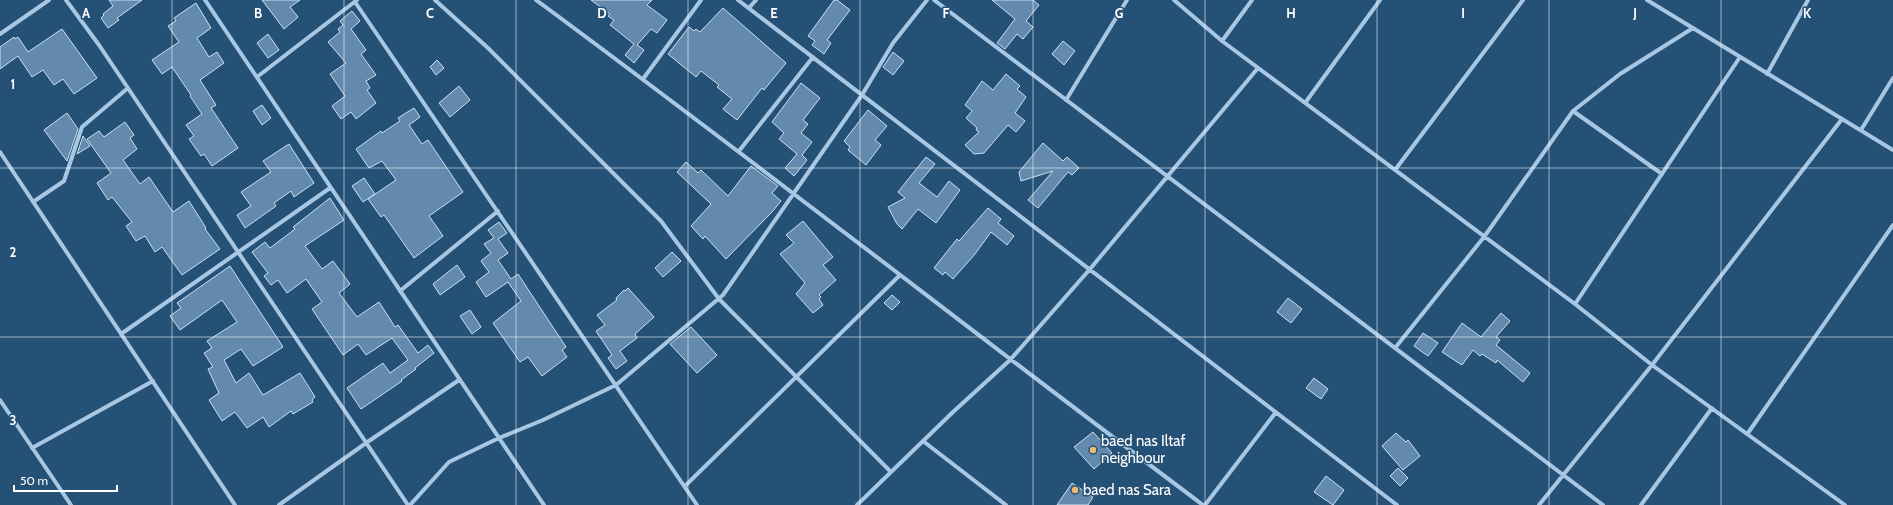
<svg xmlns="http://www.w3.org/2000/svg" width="1893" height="505" viewBox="0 0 1893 505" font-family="Cabin,sans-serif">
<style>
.building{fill:#6389ac;stroke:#cbe0f2}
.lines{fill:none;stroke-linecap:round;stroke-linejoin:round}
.street{stroke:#a8c7e2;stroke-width:4}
.grid{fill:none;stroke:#fff;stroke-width:1;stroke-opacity:0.55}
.poi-dot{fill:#ebbc6e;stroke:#265177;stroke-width:1.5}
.labels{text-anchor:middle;stroke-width:3;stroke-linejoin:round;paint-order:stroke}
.poi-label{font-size:15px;fill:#fff;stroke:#265177;text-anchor:start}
.grid-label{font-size:13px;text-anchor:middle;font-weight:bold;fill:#fff;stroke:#265177;stroke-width:3;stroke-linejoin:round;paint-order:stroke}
</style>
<rect width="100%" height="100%" fill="#265177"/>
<!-- building -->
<path class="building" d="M109 0H142L117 18 119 20 108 28 101 18 104 15 103 14 113 6Z
M262 0H300L290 7 298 17 284 29Z
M591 0H652L647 5 667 20 657 33 651 29 637 45 644 50 634 63 625 55 634 44 610 25 614 20 608 16 610 14Z
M834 0H837L850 10 827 40 831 43 824 54 812 45 815 41 808 36Z
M992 0H1033L1039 5 1026 21 1033 27 1023 39 1017 34 1005 49 997 43 1015 19Z
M196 3 211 28 197 38 209 57 217 52 224 63 200 80 216 105 211 108 238 148 212 166 204 154 201 156 189 139 194 136 186 125 202 114 190 96 191 95 172 67 162 74 152 60 179 42 168 26 176 21 174 18Z
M723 8 786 63 764 90 762 88 737 120 723 109 732 99 717 87 719 85 701 71 696 77 668 54 689 27 694 31 696 29 700 32Z
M352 11 360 21 351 29 366 50 361 54 376 75 366 81 370 88 367 90 376 103 356 119 351 112 341 119 332 106 345 96 330 74 346 63 328 42 340 32 338 29 343 25 340 21Z
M62 29 97 78 74 94 63 79 54 85 43 70 32 77 18 56 0 69V47L14 37 15 39 18 37 28 52Z
M268 34 279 50 268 58 257 43Z
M1063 41 1075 51 1064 65 1052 54Z
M893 52 904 61 893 75 883 67Z
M437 60 444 68 436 75 430 67Z
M1006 74 1020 86 1017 89 1026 97 1015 113 1025 121 1016 132 1008 125 984 153 974 154 965 145 979 132 976 130 977 128 966 118 972 111 965 105 982 81 993 90Z
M801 83 820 98 803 120 808 124 801 133 812 142 802 155 807 160 794 176 785 168 797 154 779 139 784 133 772 122Z
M459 86 470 100 450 117 439 103Z
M262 105 271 118 262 125 253 111Z
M414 108 420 117 409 125 422 144 428 140 463 192 429 216 443 236 414 258 384 215 381 217 368 199 396 180 382 161 369 168 356 149 381 131 382 133 400 121 398 118Z
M868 110 887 126 875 140 881 145 866 165 848 150 850 147 844 141Z
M67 113 78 129 67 161 44 130Z
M125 122 134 135 130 138 137 149 123 160 140 184 149 177 173 212 189 201 206 228 205 229 220 249 182 275 162 247 155 252 145 236 136 241 126 226 132 222 112 197 108 200 97 183 111 173 87 139 99 131 104 137Z
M83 136 90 146 77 154Z
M1043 143 1063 161 1067 157 1079 168 1072 175 1068 172 1038 208 1028 200 1053 171 1021 181 1019 172Z
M289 144 314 183 294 197 291 191 274 203 276 206 245 228 237 215 251 206 241 192 271 172 263 161Z
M926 157 935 164 919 183 937 197 949 181 960 190 936 223 918 209 902 229 897 224 888 207 905 198 898 192Z
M686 162 698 173 701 170 728 196 751 166 778 186 772 193 781 201 772 212 726 259 705 236 703 239 691 226 711 204 677 172Z
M364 178 375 194 363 202 352 186Z
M330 198 344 220 305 246 322 269 333 261 350 284 339 293 357 317 379 302 395 327 398 325 418 353 428 345 434 353 415 368 416 369 401 380 402 381 361 409 347 388 383 363 390 373 408 360 392 338 366 355 358 344 343 355 312 309 322 302 306 279 287 293 278 280 271 285 264 276 268 273 252 252 265 242 270 248 295 229 293 227Z
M988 208 1001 219 998 223 1014 236 1007 245 991 232 975 254 953 279 945 272 943 275 934 268 957 239 959 241Z
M803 221 833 257 823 265 836 280 819 295 821 297 819 299 823 305 813 313 796 294 805 283 780 254 794 243 786 235Z
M499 222 507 233 498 239 508 253 498 260 511 279 518 274 566 347 562 350 567 357 542 376 528 357 520 362 493 323 521 301 508 282 486 297 476 282 489 272 481 261 491 253 484 244 494 238 488 230Z
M672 252 681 261 663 277 655 268Z
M457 265 465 277 440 295 433 284Z
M230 266 283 347 253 366 241 349 224 360 236 383 249 373 263 395 300 373 315 397 312 400 313 402 293 414 291 411 269 427 263 417 247 428 235 412 222 421 209 400 219 393 208 369 213 367 204 353 212 348 207 341 237 322 222 300 180 330 170 316 181 308 177 303Z
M628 288 654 317 635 334 637 338 620 351 627 361 616 369 608 358 612 355 596 331 605 325 597 315 617 300 616 298 624 290 625 291Z
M892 295 900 302 892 310 884 303Z
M1288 298 1302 309 1291 323 1277 312Z
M470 310 481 327 472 334 460 316Z
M1501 313 1510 321 1496 337 1500 340 1496 345 1530 373 1523 382 1497 360 1496 363 1482 354 1480 356 1473 350 1462 365 1442 352 1462 323 1481 337Z
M691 327 717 355 697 373 670 344Z
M1423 333 1438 343 1428 356 1414 346Z
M1314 378 1328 389 1321 399 1306 388Z
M1093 432 1112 453 1094 469 1074 447Z
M1396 433 1406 442 1408 440 1420 456 1403 470 1382 446Z
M1398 468 1408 478 1400 486 1390 476Z
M1326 476 1344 490 1333 505 1314 492Z
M1072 483 1093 497 1088 505H1057Z"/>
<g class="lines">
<!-- street -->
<path class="street" d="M66 0 99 45 408 505
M205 0 544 505
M435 0 488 48 661 221 719 299 891 472
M536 0C760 165 980 338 1203 505
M738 0 1397 505
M934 0 1603 505
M1174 0 1222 41 1575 304 1652 365 1845 505
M1647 0 1893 150
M355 2 697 505
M749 8 756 0
M0 34 49 0
M1222 41 1252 0
M1767 74 1808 0
M257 77 357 0
M643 79 701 0
M1066 100 1127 0
M1305 103 1380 0
M1573 111 1662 174
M1861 130 1893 78
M739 151 813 57
M0 152 235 505
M1395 170 1523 0
M33 202 64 181 82 127 128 88
M400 291 498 211
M1575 304 1740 57
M121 334 330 188
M1395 348 1484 237 1573 111 1620 74 1693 28
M0 400 71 505
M1748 433 1893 225
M923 441 1006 505
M32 448 153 381
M685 486 900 275
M279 505 366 443 459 380
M410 505 449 462 499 438 543 420 616 385 723 295 862 95 893 43 927 0
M857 505 953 412 1010 360 1090 269 1258 68
M1205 505 1276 412
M1539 505 1652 365 1842 119
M1641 505 1712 408"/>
</g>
<!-- grid -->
<path class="grid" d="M172 0V505M344 0V505M516 0V505M688 0V505M860 0V505M1033 0V505M1205 0V505M1377 0V505M1549 0V505M1721 0V505M0 168H1893M0 337H1893"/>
<!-- markers -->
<g class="poi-dot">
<circle cx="1093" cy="450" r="4"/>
<circle cx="1075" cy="490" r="4"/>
</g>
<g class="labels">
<!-- poi labels -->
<g class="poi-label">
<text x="1101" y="446">baed nas Iltaf<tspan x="1101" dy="17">neighbour</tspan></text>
<text x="1083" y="495">baed nas Sara</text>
</g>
</g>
<g class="grid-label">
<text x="86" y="18">A</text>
<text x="258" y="18">B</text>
<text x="430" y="18">C</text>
<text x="602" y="18">D</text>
<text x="774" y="18">E</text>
<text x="946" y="18">F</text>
<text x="1119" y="18">G</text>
<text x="1291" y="18">H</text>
<text x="1463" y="18">I</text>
<text x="1635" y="18">J</text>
<text x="1807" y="18">K</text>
<text x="13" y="89">1</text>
<text x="13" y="257">2</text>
<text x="13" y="425">3</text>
</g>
<!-- scale -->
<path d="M14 485v6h103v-6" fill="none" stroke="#ffffff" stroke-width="2"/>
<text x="20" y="485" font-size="12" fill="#ffffff" stroke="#265177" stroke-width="3" paint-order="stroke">50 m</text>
</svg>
